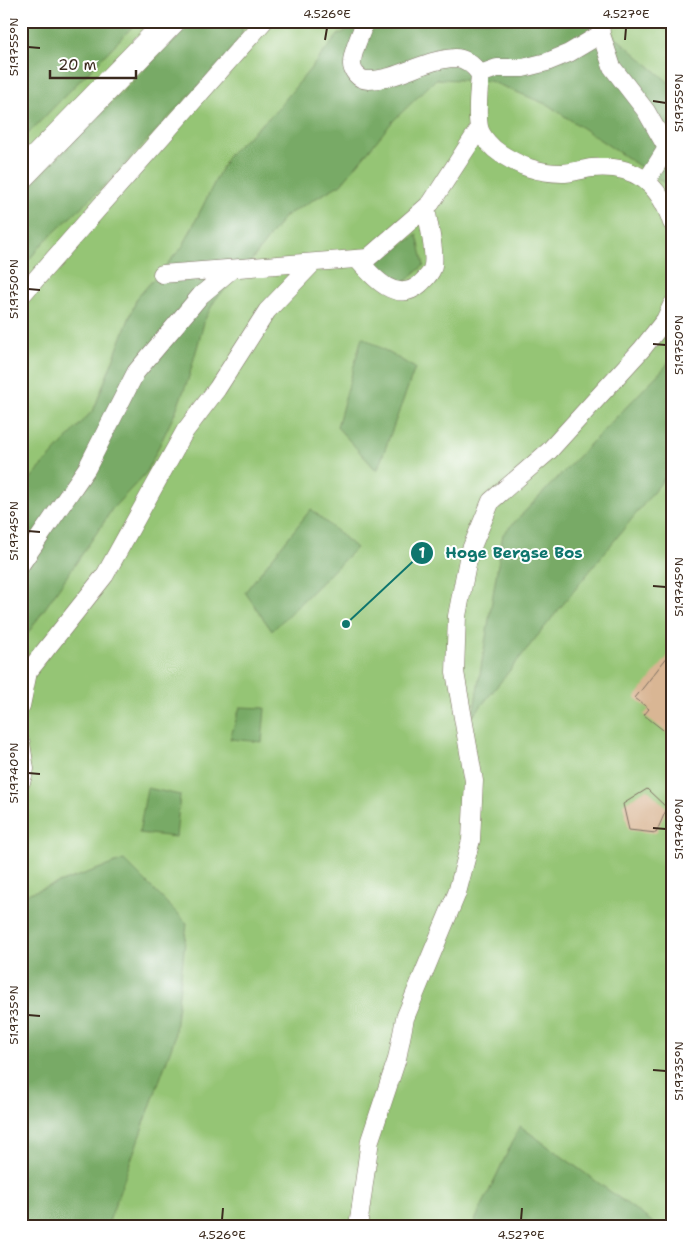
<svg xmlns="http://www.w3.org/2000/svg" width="693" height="1248" viewBox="0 0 693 1248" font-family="'Shantell Sans',sans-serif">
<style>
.green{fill:#95c575;stroke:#68784a}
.forest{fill:#78aa66;stroke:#5a6a42}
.building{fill:#d9b694}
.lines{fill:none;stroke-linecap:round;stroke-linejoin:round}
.service-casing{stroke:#7d6f62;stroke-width:19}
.minor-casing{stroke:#7d6f62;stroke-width:29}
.service{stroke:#fff;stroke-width:18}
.minor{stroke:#fff;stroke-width:28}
.ticks{fill:none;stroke:#3b2a1e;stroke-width:2}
.leader{fill:none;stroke:#0f766e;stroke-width:2}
.callout-dot{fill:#0f766e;stroke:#fff;stroke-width:2}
.mark-label{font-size:15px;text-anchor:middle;font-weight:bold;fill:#fff}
.callout-label{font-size:16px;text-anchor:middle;font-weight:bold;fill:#0f766e;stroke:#fff;stroke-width:4;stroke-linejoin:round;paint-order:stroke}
.neatline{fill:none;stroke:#3b2a1e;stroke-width:2}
.ticks-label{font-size:12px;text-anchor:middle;fill:#3b2a1e}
</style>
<rect width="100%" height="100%" fill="#fff"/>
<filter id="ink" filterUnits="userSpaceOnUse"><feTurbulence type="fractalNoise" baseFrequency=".02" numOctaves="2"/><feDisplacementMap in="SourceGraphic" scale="10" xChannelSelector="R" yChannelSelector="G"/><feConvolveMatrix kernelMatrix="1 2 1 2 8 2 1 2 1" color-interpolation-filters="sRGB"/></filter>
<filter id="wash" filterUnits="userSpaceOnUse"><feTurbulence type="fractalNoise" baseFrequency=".0096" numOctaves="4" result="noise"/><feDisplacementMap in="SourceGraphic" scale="20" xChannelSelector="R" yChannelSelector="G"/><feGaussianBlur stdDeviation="1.12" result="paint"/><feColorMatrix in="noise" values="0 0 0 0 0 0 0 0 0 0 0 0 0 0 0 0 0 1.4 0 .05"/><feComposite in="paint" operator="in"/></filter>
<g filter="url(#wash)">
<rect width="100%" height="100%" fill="#f7efdf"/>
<!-- green -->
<path class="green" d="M21 21H672V1227H21Z"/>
<!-- forest -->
<path class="forest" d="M36 21H138L21 141V36Z
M192 21H243L242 34 227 55 109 181 44 242 21 269V195Z
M365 21H604L613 35 672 85V188L548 105 490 81 436 79 393 121 341 184 285 216 249 264 215 300 205 319 188 380 174 415 146 473 112 509 104 522 24 639 21 646V489L94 409 137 298 183 246 228 155 275 112 338 35Z
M417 235 424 265 400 286 372 265Z
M362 337 415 368 377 471 337 427Z
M672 356V469L473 716 503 534 666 366Z
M311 509 356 548 272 631 245 592Z
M240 707 265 708 262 742 230 739Z
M147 788 180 795 176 837 139 833Z
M124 860 187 923 174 1040 107 1227H21V896Z
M520 1126 659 1227H472Z"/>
<g id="blocks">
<!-- building -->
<path class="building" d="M672 651V737L644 715 649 709 635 698Z
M647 789 667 808 656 833 629 830 623 804Z"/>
</g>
</g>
<g filter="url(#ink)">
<use href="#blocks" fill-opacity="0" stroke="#7d6f62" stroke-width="1"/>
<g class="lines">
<defs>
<path id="service" d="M365 21C361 35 353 48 352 62 351 71 359 80 368 80 398 80 425 59 455 58 466 58 474 66 480 74 479 91 476 111 479 127 481 137 493 149 501 154 520 166 538 173 562 173 572 173 582 169 592 168 635 164 659 183 672 223
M601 34 612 67 646 111 667 148 672 146
M480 74 497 68H523L547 62 569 53 601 34 600 21
M647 180 667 148
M357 259C372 276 396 305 420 284 424 280 430 275 432 269 437 257 428 222 426 208
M162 274 368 258 431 203 479 129
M21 296 264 21
M21 564 87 468 136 372 201 295 231 270
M21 706 28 672 105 575 185 431 217 389 267 311 313 263
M21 743 25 769 21 782
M358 1227 370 1140 397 1059 405 1018 457 893 471 840 474 781 455 672 457 616 469 554 491 501 549 451 642 349 665 320 672 305"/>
<path id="minor" d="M21 175 171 21"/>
</defs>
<!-- service casing -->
<use href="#service" class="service-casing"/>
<!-- minor casing -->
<use href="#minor" class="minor-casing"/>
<!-- service -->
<use href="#service" class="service"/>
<!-- minor -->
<use href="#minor" class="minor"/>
</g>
</g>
<!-- ticks -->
<path class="ticks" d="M325 40 327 28M625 40 626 28M28 47 40 48M653 101 666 103M28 289 40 290M653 344 666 345M28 531 40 532M653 586 666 587M28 773 40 774M653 828 666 829M28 1015 40 1016M653 1070 666 1071M222 1220 223 1208M521 1220 522 1208"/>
<!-- callouts -->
<path class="leader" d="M346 624L422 553"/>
<g class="callout-dot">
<circle cx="346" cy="624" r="5"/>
<circle cx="422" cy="553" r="12"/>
</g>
<g class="mark-label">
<text x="422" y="558">1</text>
</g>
<g class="callout-label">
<text x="514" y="558">Hoge Bergse Bos</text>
</g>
<!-- margin -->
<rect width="693" height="1248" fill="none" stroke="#fff" stroke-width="55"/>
<!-- scale -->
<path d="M50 70v8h86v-8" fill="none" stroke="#3b2a1e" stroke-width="2.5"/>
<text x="58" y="70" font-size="15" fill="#3b2a1e" stroke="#ffffff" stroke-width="4" paint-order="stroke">20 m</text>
<rect x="28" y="28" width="638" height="1192" class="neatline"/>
<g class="ticks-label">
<text x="327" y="18">4.526°E</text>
<text x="626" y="18">4.527°E</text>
<text transform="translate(14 47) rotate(-90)" y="4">51.9755°N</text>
<text transform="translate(679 103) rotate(-90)" y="4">51.9755°N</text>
<text transform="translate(14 289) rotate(-90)" y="4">51.9750°N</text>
<text transform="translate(679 345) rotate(-90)" y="4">51.9750°N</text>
<text transform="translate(14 531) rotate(-90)" y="4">51.9745°N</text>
<text transform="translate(679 587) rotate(-90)" y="4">51.9745°N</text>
<text transform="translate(14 773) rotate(-90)" y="4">51.9740°N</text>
<text transform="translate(679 829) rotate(-90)" y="4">51.9740°N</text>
<text transform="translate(14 1015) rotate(-90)" y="4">51.9735°N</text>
<text transform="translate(679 1071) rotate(-90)" y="4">51.9735°N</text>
<text x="222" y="1239">4.526°E</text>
<text x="521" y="1239">4.527°E</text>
</g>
</svg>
